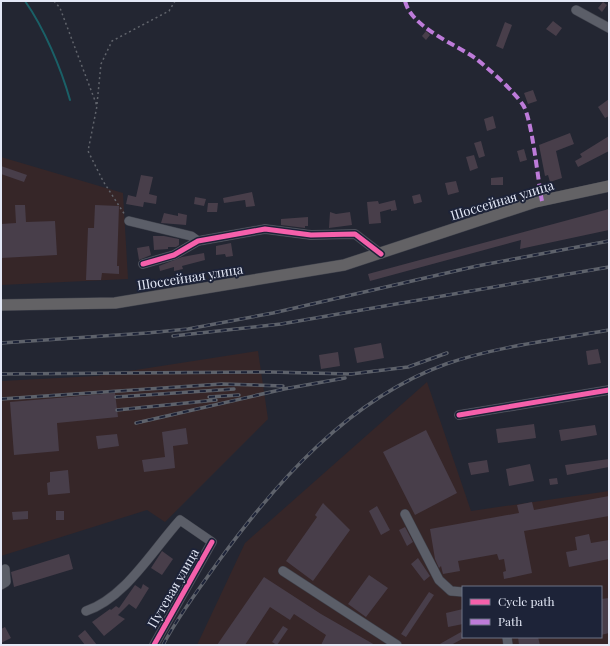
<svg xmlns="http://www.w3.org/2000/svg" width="610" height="646" viewBox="0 0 610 646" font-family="'Playfair Display',serif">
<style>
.industrial{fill:#362628;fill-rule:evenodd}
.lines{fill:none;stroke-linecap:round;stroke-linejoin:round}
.stream{stroke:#1a6067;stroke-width:2}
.building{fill:#483e4a}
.minor-casing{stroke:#40434d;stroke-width:10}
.major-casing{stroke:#40434d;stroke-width:12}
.path{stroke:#61646c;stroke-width:1.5;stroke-dasharray:2 3;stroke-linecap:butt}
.minor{stroke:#5b5e68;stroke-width:9}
.major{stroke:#636265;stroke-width:11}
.rail-casing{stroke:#5e626b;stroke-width:3.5}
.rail{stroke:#1d2338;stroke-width:2;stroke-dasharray:6;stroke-linecap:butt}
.quiet{stroke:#bd7bd9;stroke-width:4;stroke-dasharray:8 4;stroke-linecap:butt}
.cycleway-casing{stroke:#1d2338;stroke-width:8}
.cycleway{stroke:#f560ab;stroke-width:5}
.labels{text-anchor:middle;stroke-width:4;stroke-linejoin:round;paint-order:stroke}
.street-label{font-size:13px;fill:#e3e8f6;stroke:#1d2338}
</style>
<rect width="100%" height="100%" fill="#232632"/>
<!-- industrial -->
<path class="industrial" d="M1 157 123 193 128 279 1 285Z
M258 351 268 419 165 522 147 510 1 556V381L97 376Z
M427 382 471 511 609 491V645H197L245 543ZM463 587H601V637H463Z"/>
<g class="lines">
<!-- stream -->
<path class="stream" d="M25 1C44 28 61 68 70 100"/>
</g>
<!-- building -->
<path class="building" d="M603 2 607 5 602 12 598 8Z
M553 21 562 28 556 36 546 29Z
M505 22 512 25 503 49 496 46Z
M426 31 430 35 426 40 422 36Z
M533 90 537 101 528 104 524 93Z
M609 99V116L605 118 598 107Z
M493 116 496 128 487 131 484 119Z
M570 133 574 144 556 151 562 178 550 182 548 175 545 176 539 145Z
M609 136V151L578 167 575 161 582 157 580 154Z
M481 141 485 156 479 158 474 143Z
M524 149 527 160 520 162 517 151Z
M474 155 478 168 470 171 466 157Z
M1 166 27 175 24 182 1 174Z
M141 175 153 177 149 194 157 196 156 204 144 202 143 207 126 204 128 195 136 197Z
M503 177V185H491V178Z
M456 181 459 192 448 195 445 183Z
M252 192 255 206 246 207 245 200 224 203 223 198Z
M420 194 422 202 414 204 412 196Z
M195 197 206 199 204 206 194 204Z
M395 200 397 210 391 211V209L380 212 381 223 369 224 367 202 378 201 379 204Z
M208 203H218L217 212H207Z
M15 205H25L26 222 55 221 57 255 1 258V224L16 223Z
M95 205 119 206 117 266H119V274L102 273 101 280H86L88 228H94Z
M609 209V230L520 249 521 240 370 281 368 274Z
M330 212 336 214 350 212 352 225 329 228Z
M164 213 178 216V213L187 215 186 225 161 223Z
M308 217V226H305V228L281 225V219Z
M153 236H164L179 239V245L176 247H168V249L154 250Z
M231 243 233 256 226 257 225 254 216 255V246Z
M149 246 151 255 139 260 137 248Z
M204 253 205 260 182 266 183 269 174 271V267L160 271 159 266 182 257Z
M381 343 384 358 357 363 354 348Z
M598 349 601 363 588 365 586 351Z
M338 352 340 366 321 369 319 355Z
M115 393 118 417 57 423 59 451 14 455 10 402Z
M534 424 536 438 498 443 496 429Z
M595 425 597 435 561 441 559 430Z
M186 428 188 444 173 446 175 468 144 472 142 460 165 457 162 432Z
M426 430 457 493 415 515 383 452Z
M117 434 119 446 98 449 96 436Z
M609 459V467L567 475 565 465Z
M487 460 489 472 471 475 468 463Z
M530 464 534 481 509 486 506 469Z
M68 470 70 493 48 495 47 483 50 482V472Z
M557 478 558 484 550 485 549 479Z
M609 496V516L524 531 532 573 504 579 503 572 506 571 504 559 499 560 497 554 458 561 460 571 443 574 441 566 439 568 435 559 430 529 519 513 517 505 532 502 534 510Z
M323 503 350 530 313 581 286 561 317 517 315 515Z
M377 506 390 530 381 535 369 511Z
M28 511V519L13 520 12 512Z
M56 511H64V520H56Z
M405 527 413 542 407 546 399 530Z
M589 534 591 543 609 540V559L569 567 566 552 577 550 575 537Z
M162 551 173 559 162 575 151 568Z
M69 554 73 569 14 587 11 572Z
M418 558 430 576 424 581 411 564Z
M369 575 388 588 366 617 348 604Z
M264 577 321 614 375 645H321L326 635 294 614 290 620 270 607 245 645H217Z
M143 584 149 588 136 609 129 604 118 615 125 619 104 636 92 622 110 609 111 610 116 606 119 608 135 585 141 589Z
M429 592 434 595 406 637 401 634Z
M609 598V633L601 635V599Z
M463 609V624L448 627 446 613Z
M283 626 288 629 277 645 272 642Z
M5 627 11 638 1 643V629Z
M85 630 97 645H85L78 636Z
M461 632 464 638 451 645H438Z
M518 637H538L540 645H519Z"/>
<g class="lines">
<defs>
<path id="minor" d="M576 10 609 28
M129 221 191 236 198 241
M143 264 174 255 198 241 265 229 311 235 355 234 381 254
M459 415 609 390
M405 514 439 580 451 591 463 592
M283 571 397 645
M1 585 6 582 5 569
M86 611C125 598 152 551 180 520L212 542 154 645
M507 637 508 645"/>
<path id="major" d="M1 305 115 303 344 265 535 202 609 186"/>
</defs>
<!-- minor casing -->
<use href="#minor" class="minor-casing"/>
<!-- major casing -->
<use href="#major" class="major-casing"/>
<!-- path -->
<path class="path" d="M54 1 60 8 97 106 88 151 103 181 125 215
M97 104 101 64 112 41 169 11 175 1"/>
<!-- minor -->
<use href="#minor" class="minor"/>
<!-- major -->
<use href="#major" class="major"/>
<defs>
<path id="rail" d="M173 336 281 324 609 267
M1 343 147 333 188 329 273 313 477 266 609 241
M1 374 269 372 351 374 408 367 447 353
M116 397 234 389
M209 397 239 395
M1 399 222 384 283 386
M117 410 216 400
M136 423 284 389 345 378
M163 645C178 616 199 589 218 562 277 481 349 399 446 364 498 346 555 340 609 330"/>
</defs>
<!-- rail casing -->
<use href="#rail" class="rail-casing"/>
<!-- rail -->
<use href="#rail" class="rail"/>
<!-- quiet -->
<path class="quiet" d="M405 1C411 27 455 44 475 58 488 68 514 91 523 105 532 118 538 182 542 201"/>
<defs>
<path id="cycleway" d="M143 264 174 255 198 241 265 229 311 235 355 234 381 254
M459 415 609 390
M154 645 212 542"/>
</defs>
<!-- cycleway casing -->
<use href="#cycleway" class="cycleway-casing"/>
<!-- cycleway -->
<use href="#cycleway" class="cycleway"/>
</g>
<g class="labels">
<!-- street labels -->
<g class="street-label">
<text transform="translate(502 200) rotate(-17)" y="5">Шоссейная улица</text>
<text transform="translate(190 277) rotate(-9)" y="5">Шоссейная улица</text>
<text transform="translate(173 588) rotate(-60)" y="5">Путевая улица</text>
</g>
</g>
<!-- border -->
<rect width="610" height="646" fill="none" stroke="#e3e8f6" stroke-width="4"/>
<!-- legend -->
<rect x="462" y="586" width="140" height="52" fill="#1d2338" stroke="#6c7284"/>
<rect x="470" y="599" width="20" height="6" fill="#f560ab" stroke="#6c7284"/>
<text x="498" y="606" font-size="12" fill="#e3e8f6">Cycle path</text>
<rect x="470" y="619" width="20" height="6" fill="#bd7bd9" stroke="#6c7284"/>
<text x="498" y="626" font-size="12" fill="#e3e8f6">Path</text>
</svg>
